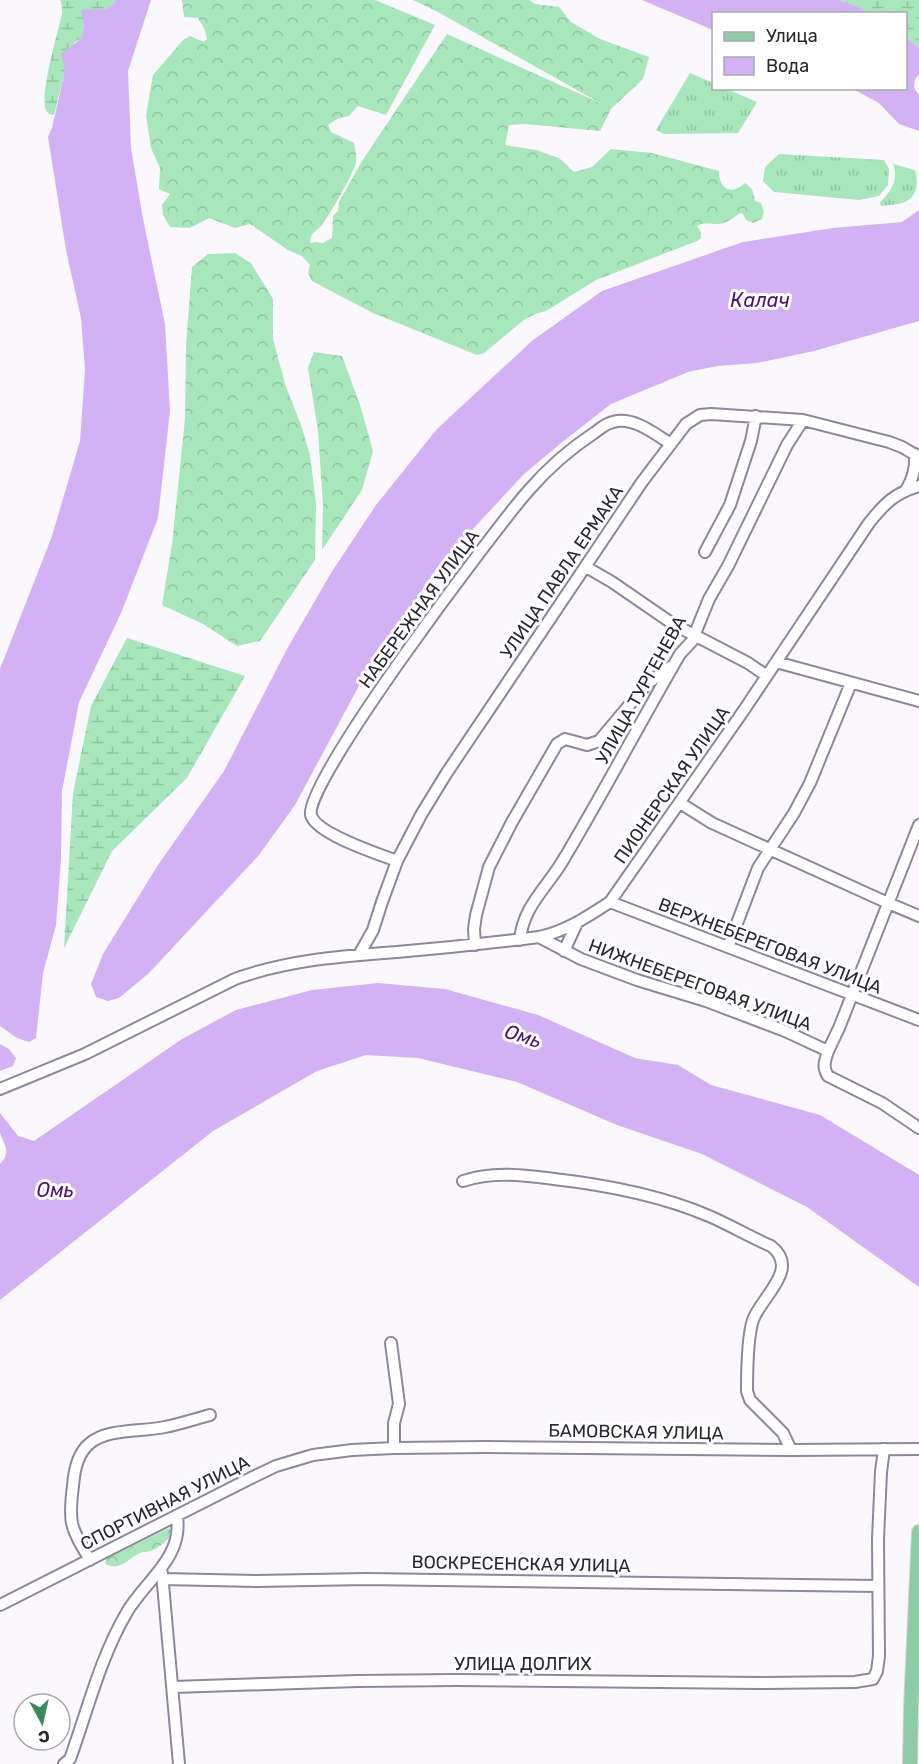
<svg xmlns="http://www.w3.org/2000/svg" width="919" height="1764" viewBox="0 0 919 1764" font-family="Rubik,sans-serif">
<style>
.grass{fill:url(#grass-tufts)}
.forest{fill:url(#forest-crowns)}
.wetland{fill:url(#wetland-marsh)}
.water{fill:#d3b1f5}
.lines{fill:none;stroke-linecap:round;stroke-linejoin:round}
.minor-casing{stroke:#90879a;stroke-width:14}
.major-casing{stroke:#d5d4d5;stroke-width:16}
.minor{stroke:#fff;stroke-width:10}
.major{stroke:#8dcca7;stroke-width:14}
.labels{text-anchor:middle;stroke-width:6;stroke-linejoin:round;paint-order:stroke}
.street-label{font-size:18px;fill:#2b272f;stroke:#fff}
.water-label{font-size:20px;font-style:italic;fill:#4e1376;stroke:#fff}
</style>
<defs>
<pattern id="grass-tufts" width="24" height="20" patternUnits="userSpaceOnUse" patternTransform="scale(1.5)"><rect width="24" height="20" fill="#a8e6bc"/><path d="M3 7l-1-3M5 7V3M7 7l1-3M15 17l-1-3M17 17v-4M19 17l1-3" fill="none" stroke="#91c5a2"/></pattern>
<pattern id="forest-crowns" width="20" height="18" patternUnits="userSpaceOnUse" patternTransform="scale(1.5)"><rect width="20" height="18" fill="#a8e6bc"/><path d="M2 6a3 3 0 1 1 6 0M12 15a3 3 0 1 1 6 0" fill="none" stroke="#91c5a2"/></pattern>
<pattern id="wetland-marsh" width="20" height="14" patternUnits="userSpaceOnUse" patternTransform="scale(1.5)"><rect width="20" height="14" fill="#a8e6bc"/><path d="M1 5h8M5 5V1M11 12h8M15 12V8" fill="none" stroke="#91c5a2"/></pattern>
</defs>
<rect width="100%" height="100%" fill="#faf8fc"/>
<!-- grass -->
<path class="grass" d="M690 73 713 83 714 88 727 89 757 102 738 133 664 134 656 130Z
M779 154 884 160 889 169 888 185 879 196 859 200 774 192 763 181 765 167Z
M893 164 915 170C919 184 917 198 902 203 895 205 887 205 881 206L880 203C891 190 899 182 893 164Z"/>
<!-- forest -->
<path class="forest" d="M182 0H375L435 25 386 115 358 106 349 116 337 119 328 125 331 132 354 143C355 149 357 156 356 162 355 171 329 216 322 225 316 232 310 232 310 243L316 242 323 243 332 238 333 216 338 211 339 202 362 161 447 34 602 104 438 12 413 0H529L535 4 559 7 571 22 600 39 649 57 643 79 611 109 600 131 525 124 509 125 505 145 536 150 559 158 574 172 592 167 611 149 652 153 719 171C719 189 731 196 745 183L752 189 755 201 761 203 764 212 762 219 753 223 746 220 743 214 740 213C733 218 726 224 717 224 709 224 704 222 697 226L701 232V238L697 241 596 280 546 311 535 314 525 319 484 353 477 355 373 313 312 281 308 273 310 265 302 256 288 250 250 224 235 228 209 218 190 228 170 227 163 215 162 205 170 194 159 189 160 168 151 148 146 115 153 75 183 40 190 36 204 42 207 39 205 30 198 18 184 17Z
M235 253 251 263 273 299V339L285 384 301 425 310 455 316 504 315 560 260 641 237 646 203 624 162 605 172 544 185 419 186 345 192 267 208 254Z
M314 352 342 356 360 405 373 451 362 490 322 550 323 505 318 431 308 368Z
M169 1528 173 1533C166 1541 160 1548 150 1551 147 1552 143 1552 140 1553 128 1558 121 1572 105 1564L106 1559Z"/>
<!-- wetland -->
<path class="wetland" d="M60 0H115L114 4 84 24 82 38 74 43 64 65V75L54 115C49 114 48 114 46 110 39 97 58 31 62 14V6Z
M839 0H919V48L906 37V14L870 13 862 8Z
M127 638 245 676 187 778 112 851 64 948 73 793 91 706Z"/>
<!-- water -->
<path class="water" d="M115 0H151L128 71 131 148 143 219 165 324 170 411 158 518 121 613 79 702 62 791 61 859 56 925 43 973 36 1038 29 1042 17 1038 0 1026V669L52 536 80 441 85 370 81 318 66 250 48 137 52 128 64 75V65L61 54 82 38 84 24 81 10 106 9 114 4Z
M642 0H839L862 8 870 13 714 14 713 30Z
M906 37 919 48V75L915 79 914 88 919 95V131L899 124 879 103 853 89 906 88Z
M919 210V321L814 351 757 363 717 366 688 372 611 404 561 443 523 475 437 568 361 682 295 805 259 855 149 973 119 998 108 1001 96 997 91 984 103 954 158 865 224 771 287 649 331 573 376 505 437 429 533 340 602 291 743 242 833 228 902 222Z
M378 983 445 989 538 1015 635 1058 678 1065 711 1085 820 1115 919 1175V1287L807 1207 702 1154 617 1125 517 1082 418 1058 366 1055 317 1071 213 1131 0 1300V1164C12 1151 4 1145 0 1133 0 1127 0 1119 0 1113L18 1136 34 1141 182 1039 236 1010 312 990Z
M0 1044 9 1049 16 1058 13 1066 0 1071Z"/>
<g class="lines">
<defs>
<path id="minor" d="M906 490C913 479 916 467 915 454
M705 552 730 505 751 441 756 416
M586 567 612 582 673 624 748 663 767 676
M776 662 919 701
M680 803 712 823 888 903 919 916
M397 861C379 854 316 834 311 815 303 783 497 526 529 490 548 468 570 449 594 433 600 429 606 423 613 422 633 416 655 434 671 444
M610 902 919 1020
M539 937 581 959 637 980 706 1001 785 1031 828 1051C825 1061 822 1067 828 1076L882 1103 919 1128
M520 940C523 905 549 886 565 857 605 790 641 721 680 654L692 641 709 599 728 566 787 445 803 420
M475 945 474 929 476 915 489 867 512 822 557 744 565 739 587 745 599 741 647 684 670 667
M728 947 758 868 794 813 810 783 851 683
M564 951 577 923
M359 955 373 930 382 902 397 861 421 815 446 774 642 482 686 424 700 415 711 414 803 420 889 442 902 447 919 457
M828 1051 839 1028 919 825
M0 1089 85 1054 235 979C287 960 342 956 397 952 445 948 492 943 539 937 566 931 587 917 610 902L744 710 869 523C885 503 895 493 919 486
M463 1181C492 1171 524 1175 554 1179 607 1185 660 1195 709 1216 730 1225 750 1237 771 1246 801 1269 761 1297 753 1320 748 1335 747 1373 747 1391L750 1400 783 1433 791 1450
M391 1343 399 1404 394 1423V1448
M90 1560C71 1528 68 1524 73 1486 74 1472 77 1454 89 1444 107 1428 142 1432 165 1427 180 1424 195 1419 210 1415
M162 1573 179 1764
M163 1579 256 1581 366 1579 878 1586
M0 1605 249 1479 276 1466 313 1455 352 1450 394 1448 486 1447 791 1450 919 1449
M173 1687 358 1681 456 1680 760 1683 855 1682 873 1679 877 1671 879 1656 878 1539 881 1472 884 1449
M64 1764 70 1759C88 1709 100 1658 127 1612 146 1580 183 1558 177 1517"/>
<path id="major" d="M910 1764 911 1707 919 1532"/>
</defs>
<!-- minor casing -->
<use href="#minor" class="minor-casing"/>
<!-- major casing -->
<use href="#major" class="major-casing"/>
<!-- minor -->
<use href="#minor" class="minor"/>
<!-- major -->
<use href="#major" class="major"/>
</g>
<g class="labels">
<!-- street labels -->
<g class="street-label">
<text transform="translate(562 572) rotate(-56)" y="6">УЛИЦА ПАВЛА ЕРМАКА</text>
<text transform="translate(419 609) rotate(-54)" y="6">НАБЕРЕЖНАЯ УЛИЦА</text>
<text transform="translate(641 690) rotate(-61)" y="6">УЛИЦА ТУРГЕНЕВА</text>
<text transform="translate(672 785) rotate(-55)" y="6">ПИОНЕРСКАЯ УЛИЦА</text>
<text transform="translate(770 946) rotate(21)" y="6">ВЕРХНЕБЕРЕГОВАЯ УЛИЦА</text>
<text transform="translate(700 985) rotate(20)" y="6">НИЖНЕБЕРЕГОВАЯ УЛИЦА</text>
<text transform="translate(636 1432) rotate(1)" y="6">БАМОВСКАЯ УЛИЦА</text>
<text transform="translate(165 1503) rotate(-27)" y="6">СПОРТИВНАЯ УЛИЦА</text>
<text transform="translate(521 1564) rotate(1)" y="6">ВОСКРЕСЕНСКАЯ УЛИЦА</text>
<text x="523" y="1670">УЛИЦА ДОЛГИХ</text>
</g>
<!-- water labels -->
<g class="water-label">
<text x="760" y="307">Калач</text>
<text transform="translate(523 1036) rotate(18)" y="7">Омь</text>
<text x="55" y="1197">Омь</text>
</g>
</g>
<!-- legend -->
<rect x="712" y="12" width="195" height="78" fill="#ffffff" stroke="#aaa9ac" stroke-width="1.5"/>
<rect x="724" y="32" width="30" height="9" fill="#8dcca7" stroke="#aaa9ac" stroke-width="1.5"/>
<text x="766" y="42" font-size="18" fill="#2b272f">Улица</text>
<rect x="724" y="57" width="30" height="18" fill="#d3b1f5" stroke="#aaa9ac" stroke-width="1.5"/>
<text x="766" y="72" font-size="18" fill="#2b272f">Вода</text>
<!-- north arrow -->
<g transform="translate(42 1722) rotate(172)"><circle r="28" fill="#ffffff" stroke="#aaa9ac" stroke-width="1.5"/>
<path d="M0-4.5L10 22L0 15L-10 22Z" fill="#3a8a5b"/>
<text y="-9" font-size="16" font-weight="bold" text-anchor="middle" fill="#2b272f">С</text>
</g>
</svg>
